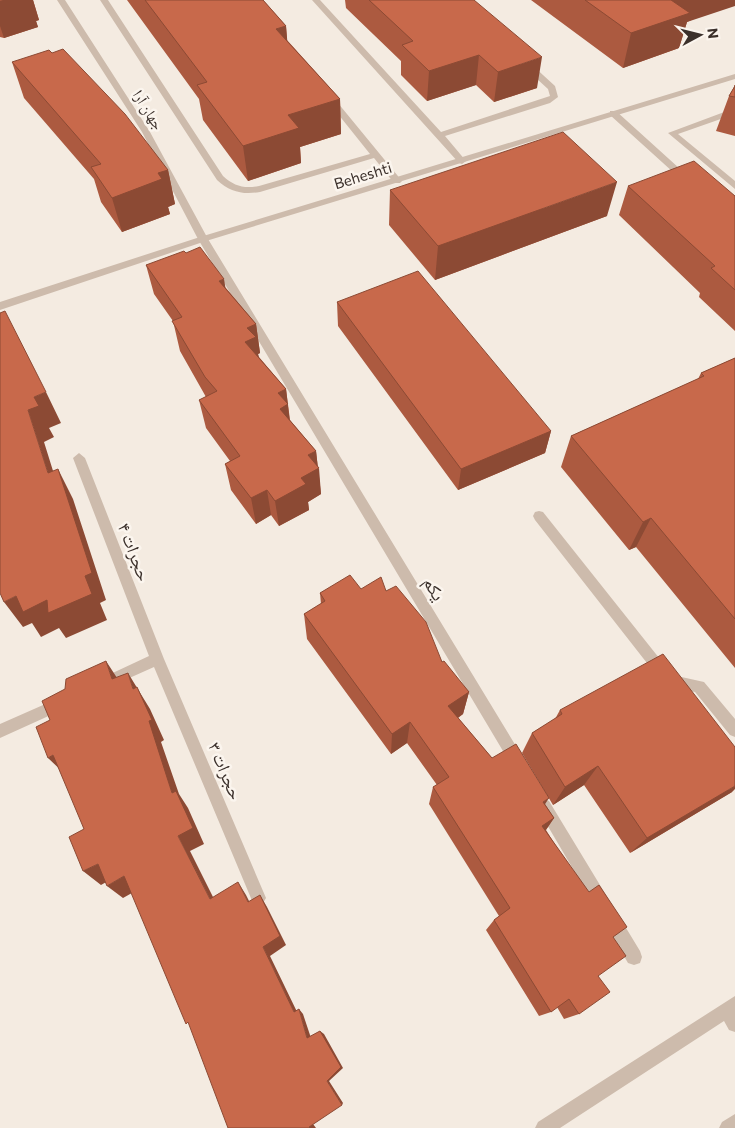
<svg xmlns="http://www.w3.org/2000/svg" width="735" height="1128" viewBox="0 0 735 1128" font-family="Commissioner,'Noto Naskh Arabic',sans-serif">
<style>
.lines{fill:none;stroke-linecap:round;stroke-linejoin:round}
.minor{fill:#cdbbac;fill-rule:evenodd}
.tertiary{fill:#cdbbac;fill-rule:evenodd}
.wall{fill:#ac5a40}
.shaded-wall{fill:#8c4a34}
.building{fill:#c8694b;stroke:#8c4a34}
.labels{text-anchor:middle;stroke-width:5;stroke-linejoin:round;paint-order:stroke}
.far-street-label{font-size:15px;fill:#3b302b;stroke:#fbf5ee}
.street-label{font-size:18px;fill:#3b302b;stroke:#fbf5ee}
</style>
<rect width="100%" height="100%" fill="#f4ebe1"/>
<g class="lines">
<!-- minor -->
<path class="minor" d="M57 0H65L150 132 208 239 522 756 524 761 522 766 517 768 512 766 198 239 142 132Z
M100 0H108L223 176C234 186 244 189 259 186L370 154 326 99 330 96 333 97 402 181 400 183H394L374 158 260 192C243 195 230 192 217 180Z
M312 0H320L441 132 550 96 548 89 525 68V64H531L555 86 558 97 550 103 445 136 466 161 462 164 459 163Z
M735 108V114L678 134 735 181V189L668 133Z
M610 111H616L690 178V182H684L610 115Z
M79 453 85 458 164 659 266 898 263 903 258 906 253 903 154 667 107 688 102 686 100 682 102 678 149 656 73 458Z
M539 511 543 512 671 673 677 676 704 682 735 719V737L730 735 695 692 675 688 661 681 535 520 533 516 535 512Z
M59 698 64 699 66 704 64 709 0 738V724Z
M544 799 549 801 640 951 642 957 640 963 634 965 628 963 539 811 537 806 539 801Z"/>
<!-- tertiary -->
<path class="tertiary" d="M735 74V79L206 241 0 310V302L200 237Z
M735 996V1032L729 1030 724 1021 560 1128H535L538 1122Z
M735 1114V1128H719L722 1122Z"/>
</g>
<!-- wall -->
<path class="wall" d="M0 0H33L39 20 36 21 38 27 4 38 0 37Z
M127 0H263L286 26 287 40 340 99 341 134 300 147 301 163 248 181 203 120 199 99Z
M345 0H474L537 88 494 102 476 85 427 101 401 75V61L346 8Z
M531 0H735L687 22 679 48 623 68Z
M12 62 168 170 175 204 168 207 170 214 122 232 101 202 94 179 24 98Z
M735 85V136L716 131 729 96Z
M628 186 735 196V331L699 297 700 293 619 215Z
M390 190 607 216 435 280 389 225Z
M186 253 226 288 256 324 260 353 258 354 259 357 286 389 290 420 316 451 321 494 308 502 309 510 279 526 271 515 256 524 231 490 225 464 230 461 206 428 199 400 206 397 180 351 173 321 154 294 146 265Z
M337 302 551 431 545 453 458 490 338 326Z
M735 358V668L636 547 629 550 561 467 571 436 698 379 701 373Z
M361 589 386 591 442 662 469 692 463 714 458 718 492 758 545 804 554 818 546 830 613 937 598 976 579 1014 564 1019 557 1007 551 1012 539 1016 486 930 494 920 499 916 429 804 433 787 437 785 407 743 391 754 307 639 304 614 321 604 320 593Z
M560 710 732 792 630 853 584 785 553 805 522 753 532 733 555 719Z"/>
<!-- shaded-wall -->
<path class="shaded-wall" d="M3 0H33L39 20 36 21 38 27 4 38 0 26V1Z
M667 0H735V6L687 22 679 48 623 68 631 33Z
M286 26 289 61 276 29Z
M479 55 476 85 427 101 429 71Z
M542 57 537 88 494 102 498 72Z
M340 99 341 134 300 147 301 163 248 181 243 146 288 115Z
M168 170 175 204 168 207 170 214 122 232 112 198 158 173Z
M617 182 607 216 435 280 438 246Z
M224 279 229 309 219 281Z
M256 324 260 353 258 354 260 366 245 342 247 328Z
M286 389 291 432 280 409 278 393Z
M46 392 61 423 49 428 54 437 44 442 63 503 48 473 28 410 34 397Z
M551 431 545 453 458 490 461 469Z
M316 451 318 469 319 468 321 494 308 502 309 510 279 526 275 501 301 478 308 455Z
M58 469 73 499 106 600 100 603 107 620 66 638 59 628 41 637 32 623 23 627 4 602 16 596 85 576Z
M267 490 271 515 256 524 251 498Z
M651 518 636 547 629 550 643 522Z
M106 661 121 684 112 679Z
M128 673 150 709 164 740 161 742 179 794 188 808 204 844 190 851 220 911 210 899 178 836 172 793 133 689Z
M469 692 463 714 443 728 448 706Z
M410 722 407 743 391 754 392 734Z
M53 755 67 776 48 758Z
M598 766 584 785 553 805 565 787Z
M735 786V789L732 792 630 853 647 838Z
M549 798 538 815 543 802Z
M554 818 543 834 542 826Z
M98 864 115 877 101 885 83 871Z
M124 876 139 889 123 898 107 886Z
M238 882 246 895 255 913 248 902Z
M260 895 267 907 286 945 270 956 299 1016 294 1012 263 947Z
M299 1009 303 1014 312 1041 307 1038Z
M320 1031 324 1034 343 1068 329 1081 343 1103 342 1105 327 1081Z
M313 1124 316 1128H310L309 1127Z"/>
<!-- building -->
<path class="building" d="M145 0H263L286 26 276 29 340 99 288 115 299 128 243 146 197 85 207 82Z
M369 0H474L542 57 498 72 479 55 429 71 402 45 413 41Z
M585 0H671L690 13 631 33Z
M63 49 125 114 168 170 158 173 162 179 112 198 91 167 101 164 12 62 49 50 52 53Z
M735 85V97L729 96 735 86Z
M563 132 617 182 438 246 390 190Z
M694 161 735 196V290L711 268 715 266 628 186Z
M200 247 224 279 219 281 256 324 247 328 256 337 245 342 286 389 278 393 288 404 280 409 316 451 308 455 319 468 301 478 306 484 275 501 267 490 251 498 225 464 240 456 199 400 217 391 205 377 172 321 182 317 146 265 184 251 186 253Z
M418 271 551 431 461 469 337 302Z
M5 311 46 392 34 397 39 406 28 410 48 473 58 469 92 573 85 576 92 594 48 613 47 600 23 612 16 596 4 602 0 593V313Z
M735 358V619L651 518 643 522 571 436 704 376 701 373Z
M350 575 361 589 381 577 386 591 396 586 426 622 442 662 444 661 469 692 448 706 492 758 516 744 549 798 543 802 554 818 542 826 589 892 599 885 627 927 613 937 626 956 598 976 610 992 579 1014 569 999 551 1012 494 920 510 908 433 787 449 777 410 722 392 734 304 614 325 601 320 593Z
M663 654 735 747V786L647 838 598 766 565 787 532 733 562 714 560 710Z
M106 661 112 679 128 673 133 689 137 687 152 720 149 721 172 793 176 791 193 828 178 836 210 899 238 882 248 902 260 895 280 936 263 947 294 1012 299 1009 307 1038 320 1031 341 1067 327 1081 342 1105 309 1127 310 1128H228L188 1022 186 1024 124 876 107 886 98 864 83 871 69 837 84 829 53 755 48 758 36 727 50 720 42 701 65 689 66 679Z"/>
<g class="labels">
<!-- far-street labels -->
<g class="far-street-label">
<text transform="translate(148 110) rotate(58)" y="5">جهان آرا</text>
<text transform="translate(363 176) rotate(-17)" y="5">Beheshti</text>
</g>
<!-- street labels -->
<g class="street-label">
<text transform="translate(134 552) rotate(69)" y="6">حجرات ۴</text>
<text transform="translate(434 589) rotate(59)" y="6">یکم</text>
<text transform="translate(225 771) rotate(67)" y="6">حجرات ۳</text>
</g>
</g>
<!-- north arrow -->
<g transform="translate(700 35) rotate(83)" stroke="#fbf5ee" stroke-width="4" paint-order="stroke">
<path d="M0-4L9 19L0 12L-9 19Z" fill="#3b302b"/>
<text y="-8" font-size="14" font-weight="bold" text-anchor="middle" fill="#3b302b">N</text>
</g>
</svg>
